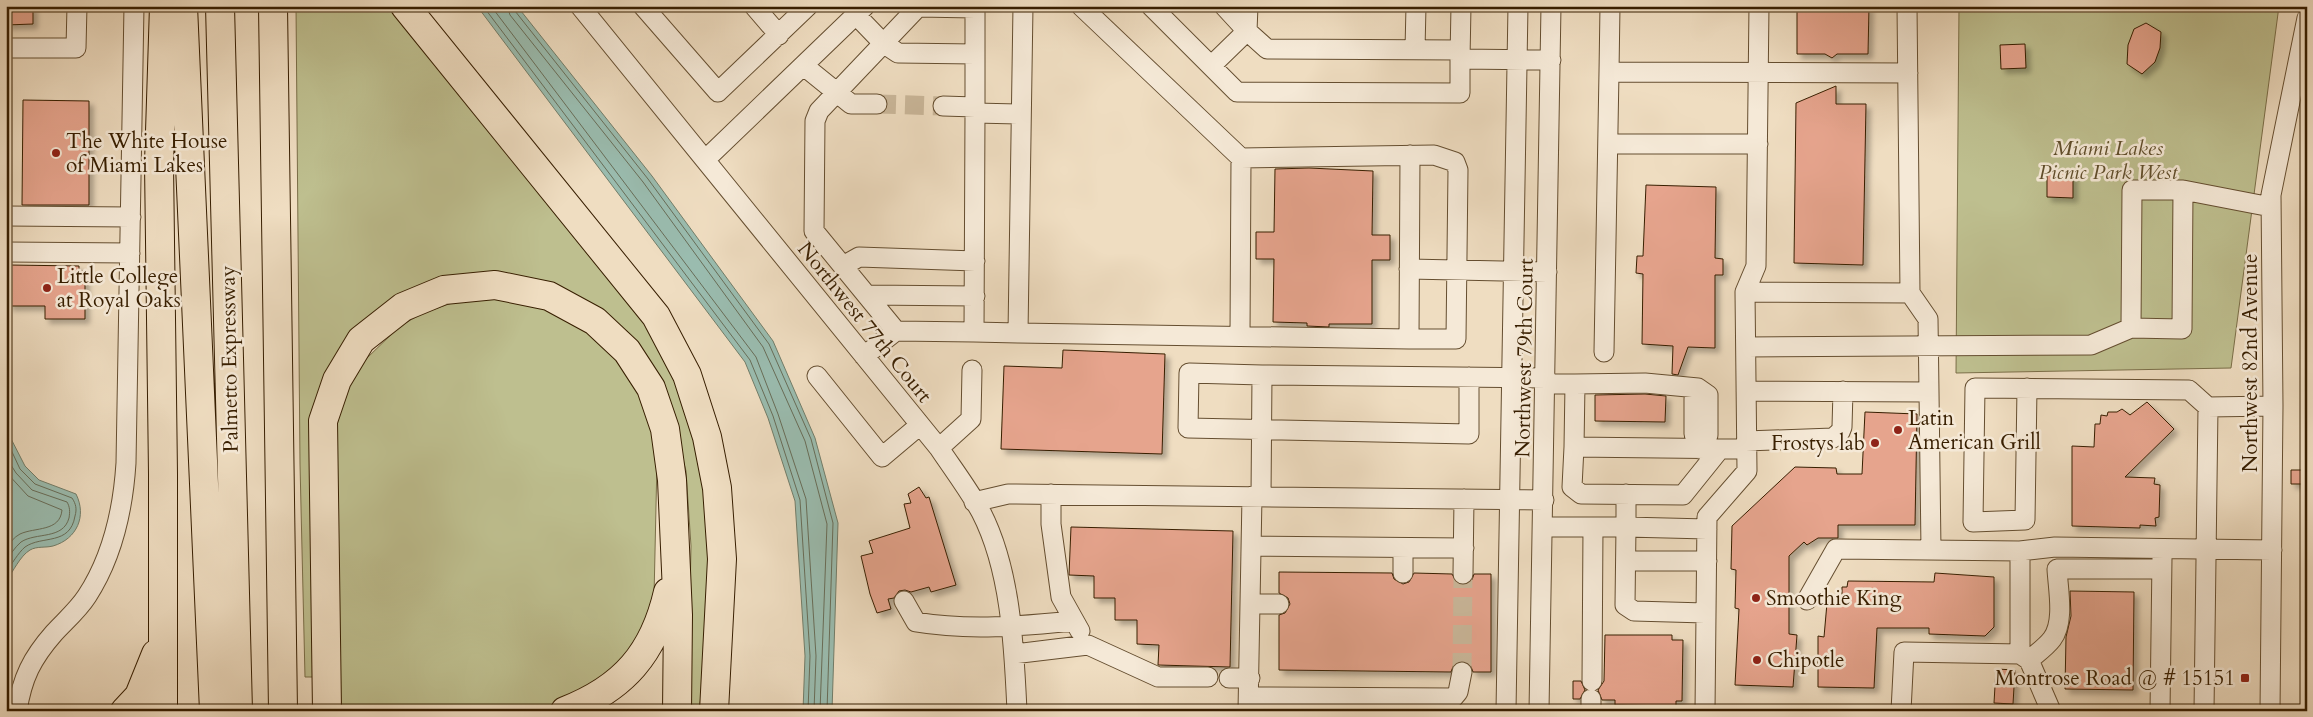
<svg xmlns="http://www.w3.org/2000/svg" width="2313" height="717" viewBox="0 0 2313 717" font-family="Cardo,serif">
<style>
.green{fill:#bebf8f;stroke:#7a6e48}
.water{fill:#9abcaf;stroke:#727d69}
.lines{fill:none;stroke-linecap:round;stroke-linejoin:round}
.shore{stroke:#686d58;stroke-width:1}
.building{fill:#e6a48d;stroke:#371e00;filter:url(#shadow)}
.minor-tunnel{stroke:#cab79a;stroke-width:19;stroke-dasharray:19 9;stroke-linecap:butt}
.minor-casing{stroke:#654e30;stroke-width:21}
.highway-casing{stroke:#371e00;stroke-width:30}
.minor{stroke:#f5e9d7;stroke-width:19}
.highway{stroke:#efddc1;stroke-width:28}
.poi-dot{fill:#8f2418;stroke:#f5e9d7;stroke-width:2}
.labels{text-anchor:middle;stroke-width:5;stroke-linejoin:round;paint-order:stroke}
.poi-label{font-size:21px;fill:#371e00;stroke:#f5e9d7;text-anchor:start}
.park-label{font-size:21px;font-style:italic;fill:#604e2b;stroke:#f5e9d7}
.street-label{font-size:21px;fill:#371e00;stroke:#f5e9d7}
</style>
<defs>
<filter id="shadow"><feDropShadow dx="4.5" dy="4.5" stdDeviation="2.5" flood-color="#0004"/></filter>
</defs>
<rect width="100%" height="100%" fill="#efddc1"/>
<filter id="stains"><feTurbulence type="fractalNoise" baseFrequency=".004" numOctaves="4"/><feColorMatrix values="0 0 0 0 .2 0 0 0 0 .09 0 0 0 0 .02 0 0 0 .5 -.17"/></filter>
<radialGradient id="worn" r=".72"><stop offset=".6" stop-color="#630" stop-opacity="0"/><stop offset="1" stop-color="#630" stop-opacity=".3"/></radialGradient>
<!-- green -->
<path class="green" d="M296 6H387L642 319 671 369 693 423 710 530 705 670 700 704 698 706 690 705 688 696 691 546 686 471 677 436 629 341 463 279 335 367 315 677H305L300 464Z
M1959 6H2279L2231 368 1956 373Z
M478 297 510 300 535 305 585 326 620 359 648 411 657 461 654 597 651 618 628 656 570 702 521 711 340 707 332 447 343 399 353 378 366 359 400 326 423 313 452 303Z"/>
<!-- water -->
<path class="water" d="M477 6H517L652 176 773 341 815 438 838 523 832 711H803L805 656 795 501 768 418 745 362Z
M6 429 25 466 39 480 76 494C87 516 77 539 53 546 45 548 37 546 30 550 20 556 13 572 6 581Z"/>
<g class="lines">
<!-- shore -->
<path class="shore" d="M483 6 750 360 773 416 800 500 810 656 808 711
M491 6 756 357 778 414 806 499 816 656 814 711
M507 6 510 15 643 182 763 347 805 441 827 524 820 711
M514 6 515 11 648 179 769 344 811 439 833 523 827 711
M6 439 20 469 35 484 72 498C76 504 77 509 75 516 70 546 42 535 25 547 18 553 12 564 6 572
M6 457 16 473 32 490 67 502C70 507 70 512 69 518 63 540 36 532 21 542 15 547 10 555 6 561
M6 472 28 496 62 510C60 532 35 527 20 534 14 537 10 543 6 548"/>
</g>
<!-- building -->
<path class="building" d="M6 6H33V24L6 25Z
M1797 6H1869L1868 54H1837L1832 58 1825 54H1797Z
M2146 23 2161 32 2160 48 2155 62 2142 74 2127 64 2128 45 2134 29Z
M2025 44 2026 68 2001 69 2000 45Z
M1836 86V104H1866L1863 265 1794 263 1796 103Z
M23 100 89 101V205H22Z
M1309 168 1373 171 1372 235H1390V260H1372V324H1329V327L1307 326V323L1273 322 1274 259H1256V232H1274L1275 169Z
M2047 172 2073 173V198L2047 197Z
M1646 185 1716 187 1715 258 1723 259V275H1715V348L1688 347 1678 375 1672 374 1673 346 1642 344 1643 274 1636 273 1637 256H1643Z
M9 265 79 266V271H85V319H45V306H8Z
M1063 350 1165 354 1162 454 1001 449 1004 366 1062 368Z
M1645 394 1666 396 1665 422 1595 421V395Z
M2147 402 2174 429 2125 477 2155 478 2154 484 2160 485 2159 517 2155 518 2156 526 2140 525V528L2072 526V446L2094 447 2095 424H2100L2101 415 2107 416 2108 412H2117L2122 409 2130 415Z
M1865 412 1917 414 1915 525H1838V538H1818L1807 545 1804 542 1789 556V634L1797 635 1793 687 1735 685 1739 609 1735 608 1736 570 1731 569 1732 526 1795 467 1836 468 1837 474H1862Z
M2291 470H2307V484H2291Z
M919 487 926 498 929 497 956 585 931 592 929 587 911 592 905 590 899 591 894 598 888 599 891 609 877 613 870 594 861 556 873 553 869 541 910 528 904 504 911 503 908 494Z
M1071 527 1233 531 1230 667 1158 665 1159 645 1137 644V620H1115V598H1094V576L1069 575Z
M1279 572 1392 573 1394 579 1403 584 1409 582 1414 573 1452 574 1457 583 1463 585 1472 580 1474 574H1491V672H1473L1470 664 1464 661 1454 664 1451 672 1279 670V615L1285 613 1290 604 1288 598 1279 593Z
M1935 573 1994 577V627L1985 636 1929 634V628H1877L1874 688 1818 687V636L1824 637 1827 603H1837L1838 598H1842V587H1847L1848 581 1934 582Z
M2070 591 2134 592 2133 690 2065 689 2066 637 2071 616Z
M1605 635H1672V640H1683L1682 701H1676V706L1615 705V700H1602L1598 690 1604 681Z
M1996 669 2015 670 2013 704 1994 703Z
M1573 681H1581L1585 690 1580 699H1573Z"/>
<g class="lines">
<!-- minor-tunnel -->
<path class="minor-tunnel" d="M877 104 943 106
M1462 672 1463 574"/>
<defs>
<path id="minor" d="M580 6 939 448C953 469 969 490 981 512 1011 570 1014 646 1017 711
M643 6 718 92 808 6
M754 6 779 35
M1023 6 1018 333 1409 339H1456L1458 170 1455 162 1434 155 1241 158 1240 336
M1081 6 1241 158
M1151 6 1237 92 1460 93V59L1551 60
M1248 6 1247 31 1267 49 1460 50
M856 15 883 43 898 53 975 54
M6 48H76L77 6
M1415 50 1416 6
M1460 59 1461 6
M804 66 851 104H877
M1211 66 1247 31 1224 6
M1609 72 1610 6
M943 106 975 107
M1608 144H1758
M705 160 865 6
M2183 190 2271 207
M6 216 131 217
M6 252 130 253
M843 266 859 257 975 261
M1409 269 1547 272
M1745 292 1910 293 1907 6
M868 295 975 296
M896 331 974 332
M1018 333 974 332 975 113 1021 114
M1409 339 1410 155
M1746 347 2091 345 2131 328 2182 329 2183 190H2132L2131 328
M1604 352 1609 72 1908 73
M864 356 896 331 814 231 815 121 819 111 918 7 975 8V113
M1262 375 1189 373 1188 428 1469 434V377
M817 376 882 457 920 425
M1546 384H1575L1574 447
M1575 384 1645 383 1698 388 1708 395V435L1700 440V449
M1698 388 1694 399V434L1700 440
M2027 388 2025 520 1973 522 1975 388 2189 390 2208 407 2204 711
M1746 391 1929 392 1928 319 1910 293
M1929 392 1931 550
M2208 407 2273 406
M1746 441 1833 438 1840 432 1842 427 1843 391
M939 448 971 419 972 370
M1720 449 1683 495 1581 494 1572 487 1574 447 1747 449
M1051 494V524L1061 597 1080 631
M1626 494V527L1707 529
M1261 496 1262 375 1546 378
M974 502 1008 494 1544 500
M1543 527H1626L1625 605 1634 611 1705 613
M1252 546 1464 548
M1626 561H1707
M1403 573V548
M1463 574 1464 499
M1807 600 1836 549 2020 551 2055 547 2272 550
M904 601 916 622C969 631 1022 626 1074 621
M1251 604H1279
M1014 654 1088 645 1158 677H1208
M2020 654V551
M2029 660C2036 654 2046 647 2052 639 2065 622 2058 589 2057 569H2161
M1229 678H1250
M1592 681 1593 527
M1249 697 1453 698 1458 692 1462 672
M17 711C22 678 32 658 54 633 65 621 78 610 87 596 113 556 123 510 126 463L134 6
M1248 711 1252 496
M1506 711 1518 6
M1539 711 1551 6
M1591 711V699
M1705 711 1707 517 1747 471 1745 292 1756 266 1759 6
M1901 711 1904 652 2020 654 2029 660 2051 711
M2160 711 2162 558
M2270 711 2273 406 2271 195 2307 18"/>
<path id="highway" d="M183 6 214 711
M220 6 238 711
M273 6 283 711
M405 6 656 316 687 375 707 437 717 488 722 559 714 711
M125 711 139 696 156 654
M163 711V474L159 163 164 6
M327 711 323 421 337 380 361 340 403 307 444 290 495 285 549 296 595 321 627 351 651 388 665 429 672 480 678 615 677 711
M565 711C624 688 654 653 668 592"/>
</defs>
<!-- minor casing -->
<use href="#minor" class="minor-casing"/>
<!-- highway casing -->
<use href="#highway" class="highway-casing"/>
<!-- minor -->
<use href="#minor" class="minor"/>
<!-- highway -->
<use href="#highway" class="highway"/>
</g>
<!-- markers -->
<g class="poi-dot">
<circle cx="56" cy="153" r="5"/>
<circle cx="47" cy="288" r="5"/>
<circle cx="1898" cy="430" r="5"/>
<circle cx="1875" cy="443" r="5"/>
<circle cx="1756" cy="598" r="5"/>
<circle cx="1757" cy="660" r="5"/>
<rect x="2240" y="673" width="10" height="10" rx="2.5"/>
</g>
<g class="labels">
<!-- poi labels -->
<g class="poi-label">
<text x="66" y="148">The White House<tspan x="66" dy="24">of Miami Lakes</tspan></text>
<text x="57" y="283">Little College<tspan x="57" dy="24">at Royal Oaks</tspan></text>
<text x="1908" y="425">Latin<tspan x="1908" dy="24">American Grill</tspan></text>
<text x="1865" y="450" text-anchor="end">Frostys lab</text>
<text x="1766" y="605">Smoothie King</text>
<text x="1767" y="667">Chipotle</text>
<text x="2235" y="685" text-anchor="end">Montrose Road @ # 15151</text>
</g>
<!-- park labels -->
<g class="park-label">
<text x="2108" y="155">Miami Lakes<tspan x="2108" dy="24">Picnic Park West</tspan></text>
</g>
<!-- street labels -->
<g class="street-label">
<text transform="translate(865 322) rotate(51)" y="7">Northwest 77th Court</text>
<text transform="translate(1524 358) rotate(-89)" y="7">Northwest 79th Court</text>
<text transform="translate(229 359) rotate(-91)" y="7">Palmetto Expressway</text>
<text transform="translate(2250 363) rotate(-90)" y="7">Northwest 82nd Avenue</text>
</g>
</g>
<!-- margin -->
<rect width="2313" height="717" fill="none" stroke="#efddc1" stroke-width="25"/>
<rect x="8" y="8" width="2298" height="702" fill="none" stroke="#371e00" stroke-width="2.5"/>
<rect x="12" y="12" width="2288" height="692" fill="none" stroke="#371e00"/>
<rect width="100%" height="100%" filter="url(#stains)"/>
<rect width="100%" height="100%" fill="url(#worn)"/>
</svg>
